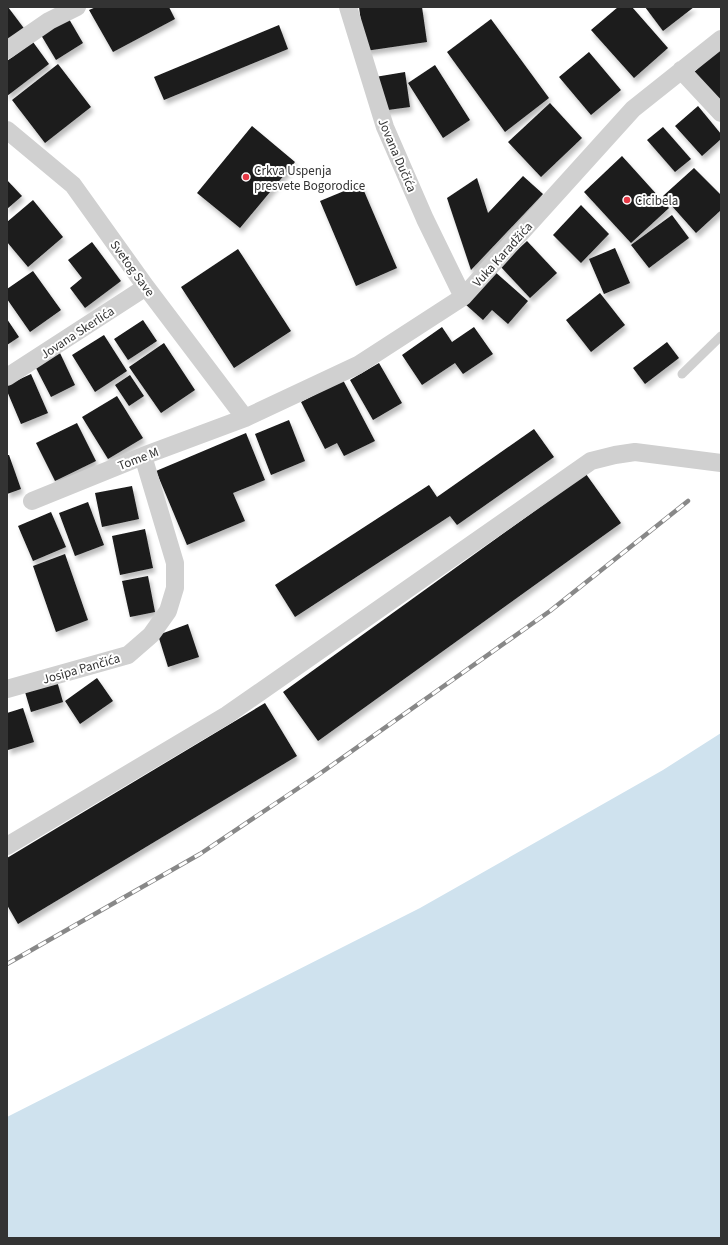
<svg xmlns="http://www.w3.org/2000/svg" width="728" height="1245" viewBox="0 0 728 1245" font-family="'Source Sans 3',sans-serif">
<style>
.water{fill:#cfe2ee}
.building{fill:#1a1a1a;filter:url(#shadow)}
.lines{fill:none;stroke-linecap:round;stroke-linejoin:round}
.service{stroke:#d0d0d0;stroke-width:9}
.minor{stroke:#d0d0d0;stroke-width:18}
.rail-casing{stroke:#888;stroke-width:4.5}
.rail{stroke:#fff;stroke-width:3;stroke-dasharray:9;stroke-linecap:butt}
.poi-dot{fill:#e63946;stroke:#fff;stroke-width:1.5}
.labels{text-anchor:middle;stroke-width:4;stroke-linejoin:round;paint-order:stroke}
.street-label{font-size:13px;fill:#333;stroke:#fff}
.poi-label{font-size:13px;fill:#333;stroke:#fff;text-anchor:start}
</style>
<defs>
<filter id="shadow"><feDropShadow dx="2.5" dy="4.5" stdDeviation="2" flood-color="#0004"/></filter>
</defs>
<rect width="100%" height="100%" fill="#fff"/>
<!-- water -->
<path class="water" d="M721 733V1238H7V1117L420 908 663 770Z"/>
<!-- building -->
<path class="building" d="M8 7 26 31 7 44V8Z
M96 7H169L175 19 113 52 89 10Z
M359 7H422L427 42 365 51Z
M618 7H632L668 48 634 78 591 30Z
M645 7H694L663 31Z
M69 19 83 43 56 60 41 35Z
M491 19 549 98 505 132 447 52Z
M279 25 288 49 164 100 154 77Z
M33 42 49 64 7 96V61Z
M721 47V103L693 73Z
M589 52 621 90 591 115 559 77Z
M58 64 91 107 45 143 12 100Z
M435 65 470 120 443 138 408 83Z
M405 72 410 107 380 111 375 77Z
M550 103 582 138 541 177 508 142Z
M698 106 721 134V139L702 156 675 126Z
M252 126 295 162 240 228 197 193Z
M663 127 691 159 675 172 647 140Z
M622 156 669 208 631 243 584 192Z
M694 168 721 195V210L696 233 663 196Z
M523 176 543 194 471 270 447 198 477 178 488 213Z
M7 180 22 196 7 209Z
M361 184 397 268 356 286 320 201Z
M33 200 63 237 28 267 7 242V222Z
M581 205 609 234 581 263 553 235Z
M672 215 689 238 649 268 631 245Z
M527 241 557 273 530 298 500 266Z
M92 242 121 281 85 308 70 288 82 278 68 260Z
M615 248 630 283 604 294 589 259Z
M238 249 291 331 234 368 181 287Z
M33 271 61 310 30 332 7 299V289Z
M494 271 528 301 508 324 492 310 483 320 465 304Z
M600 293 625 325 591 352 566 320Z
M7 319 19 337 7 345Z
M143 320 157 341 128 360 114 339Z
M442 327 452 342 474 327 493 354 463 374 455 363 422 385 402 355Z
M104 335 127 371 95 392 72 355Z
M667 342 679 358 645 384 633 368Z
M164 343 195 390 161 413 129 367Z
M60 353 75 385 51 397 35 366Z
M379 363 402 403 373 420 350 380Z
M31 374 48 413 21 424 7 391V385Z
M130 375 144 396 129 406 115 385Z
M343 380 375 441 344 456 337 443 325 449 301 402Z
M117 396 143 438 108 459 82 417Z
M289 420 305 461 271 475 255 434Z
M77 423 96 461 55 481 36 443Z
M534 429 554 457 457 525 450 516 295 617 275 585 429 485 437 497Z
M246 433 265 480 233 493 245 521 187 545 156 471Z
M7 455H9L21 489 7 494Z
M586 474 621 523 318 741 283 692Z
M132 486 139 519 102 527 95 493Z
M88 502 104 545 75 556 59 513Z
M51 512 66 547 33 561 18 526Z
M145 529 153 568 120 575 112 536Z
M65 554 88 620 56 632 33 566Z
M148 576 155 612 130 617 122 581Z
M188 624 199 657 168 667 158 635Z
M97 678 113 701 80 724 65 701Z
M57 681 63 702 31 712 25 692Z
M265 703 297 756 18 924 7 905V858Z
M23 708 34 742 8 750 7 713Z"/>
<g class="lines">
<!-- service -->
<path class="service" d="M682 374 721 336"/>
<!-- minor -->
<path class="minor" d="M348 7 385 127 425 219 463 297
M7 50 49 21 77 7
M681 70 721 113
M7 130 73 185 146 287 245 418
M7 377 146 287
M32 501 143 456 245 418 358 365 463 297 633 109 721 39
M7 689 128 655 151 635 168 611 175 588V563L143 456
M7 846 227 715 591 461 615 455 635 452 721 463"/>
<defs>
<path id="rail" d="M7 964 200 854 318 775 550 611 688 501"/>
</defs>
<!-- rail casing -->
<use href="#rail" class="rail-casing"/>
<!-- rail -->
<use href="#rail" class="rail"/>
</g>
<!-- markers -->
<g class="poi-dot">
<circle cx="246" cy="177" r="4"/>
<circle cx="627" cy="200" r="4"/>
</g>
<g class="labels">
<!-- street labels -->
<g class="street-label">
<text transform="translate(398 155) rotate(67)" y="5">Jovana Dučića</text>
<text transform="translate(502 254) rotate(-48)" y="5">Vuka Karadžića</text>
<text transform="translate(133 268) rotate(54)" y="5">Svetog Save</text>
<text transform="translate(77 332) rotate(-33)" y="5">Jovana Skerlića</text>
<text transform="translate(138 458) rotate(-21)" y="5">Tome M</text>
<text transform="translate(81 668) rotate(-16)" y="5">Josipa Pančića</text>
</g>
<!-- poi labels -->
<g class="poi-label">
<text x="254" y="175">Crkva Uspenja<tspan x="254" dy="15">presvete Bogorodice</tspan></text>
<text x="635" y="205">Cicibela</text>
</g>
</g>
<!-- border -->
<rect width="728" height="1245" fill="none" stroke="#333333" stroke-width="16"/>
</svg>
